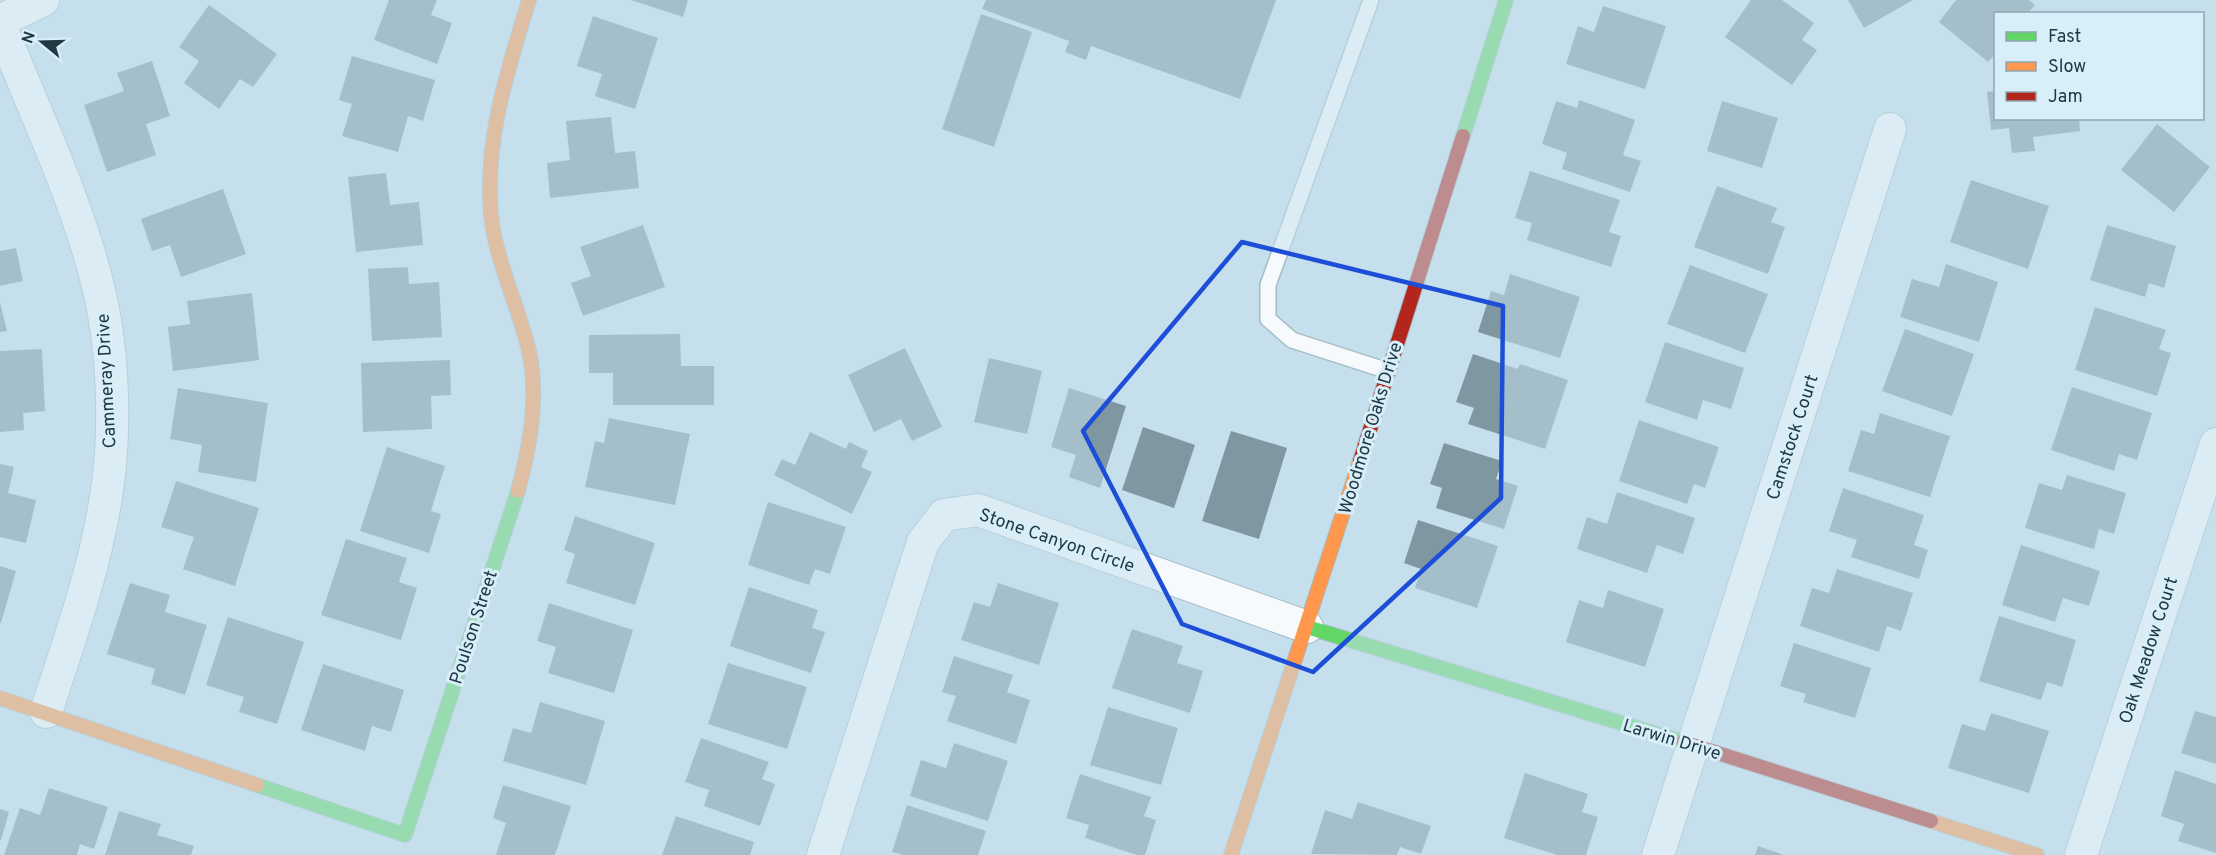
<svg xmlns="http://www.w3.org/2000/svg" width="2216" height="855" viewBox="0 0 2216 855" font-family="Overpass,sans-serif">
<style>
.building{fill:#7f97a1}
.lines{fill:none;stroke-linecap:round;stroke-linejoin:round}
.lane-casing{stroke:#a5bcc6;stroke-width:18}
.street-casing{stroke:#a5bcc6;stroke-width:34}
.fast-casing{stroke:#a5bcc6;stroke-width:16}
.slow-casing{stroke:#a5bcc6;stroke-width:16}
.jam-casing{stroke:#a5bcc6;stroke-width:16}
.lane{stroke:#f6fafc;stroke-width:15}
.street{stroke:#f6fafc;stroke-width:32}
.fast{stroke:#63d668;stroke-width:14}
.slow{stroke:#ff974d;stroke-width:14}
.jam{stroke:#b3261e;stroke-width:14}
.marked{fill:none;stroke:#1d4ed8;stroke-width:4.5;stroke-linejoin:round}
.labels{text-anchor:middle;stroke-width:6;stroke-linejoin:round;paint-order:stroke}
.street-label{font-size:18px;fill:#203943;stroke:#d8eff9}
</style>
<rect width="100%" height="100%" fill="#c5e0ec"/>
<!-- building -->
<path class="building" d="M389 0H437L431 15 452 23 437 64 374 40Z
M631 0H688L683 17Z
M986 0H1276L1240 99 1091 46 1086 60 1065 52 1069 41 982 9Z
M1751 0H1782L1814 23 1802 40 1817 50 1792 85 1725 37Z
M1848 0H1913L1864 28Z
M1956 0H2029L2035 5 2027 14H1996V53L1988 62 1939 22Z
M209 5 277 54 253 87 240 79 219 109 184 83 199 61 179 47Z
M1603 6 1666 26 1645 89 1566 64 1578 26 1594 32Z
M981 14 1032 32 994 147 942 129Z
M593 16 658 38 635 109 595 96 602 74 577 66Z
M352 56 435 80 423 121 408 116 398 152 342 136 352 104 339 100Z
M152 61 170 116 146 124 156 155 107 172 84 105 124 91 117 73Z
M1996 91V118H2079L2080 131 2033 137 2035 151 2012 153 2009 128 1991 130 1987 92Z
M1579 100 1635 120 1623 155 1641 161 1630 192 1562 169 1567 153 1542 144 1556 101 1577 108Z
M1722 101 1778 118 1762 168 1707 151Z
M611 117 615 153 635 151 639 188 550 198 547 163 570 160 566 121Z
M2157 124 2210 167 2174 212 2121 170Z
M1530 171 1620 200 1609 232 1621 236 1611 267 1527 240 1532 223 1515 218Z
M386 173 390 205 419 202 423 245 356 252 348 177Z
M1971 180 2049 206 2028 269 1950 242Z
M1717 186 1777 208 1771 222 1785 227 1768 274 1694 247Z
M223 189 246 254 181 277 170 245 152 251 141 219Z
M643 225 665 287 583 316 571 283 591 276 580 247Z
M2107 225 2176 246 2164 288 2149 283 2145 297 2090 280Z
M16 248 23 281 0 286V251Z
M1946 264 1998 282 1979 342 1900 317 1912 279 1939 287Z
M1690 265 1768 294 1745 353 1667 324Z
M408 267 409 284 439 282 442 337 372 341 368 269Z
M1510 274 1580 297 1560 358 1478 332 1491 291 1504 295Z
M252 293 259 360 173 371 168 327 190 324 187 301Z
M0 302 7 331 0 332Z
M2095 307 2166 330 2159 349 2171 353 2157 396 2075 370Z
M1905 329 1974 354 1952 416 1882 391Z
M680 334 681 366H714V405H613V373H589V335Z
M1665 342 1744 368 1731 409 1703 400 1697 420 1645 402Z
M905 348 942 427 912 441 901 419 874 432 848 375Z
M42 349 45 411 23 413 24 430 0 432V351Z
M1473 354 1518 369 1520 364 1568 380 1545 449 1468 424 1474 408 1456 402Z
M989 358 1042 371 1027 434 974 422Z
M450 360 451 395 431 396 432 429 363 432 361 363Z
M2072 387 2152 413 2137 460 2119 454 2114 471 2051 450Z
M178 388 268 403 256 482 198 472 202 445 170 439Z
M1069 388 1126 406 1100 488 1069 477 1076 455 1051 447Z
M1880 413 1950 436 1930 497 1848 471 1861 430 1874 434Z
M609 418 690 434 675 505 585 487 595 441 604 443Z
M1639 420 1719 447 1705 488 1694 484 1687 504 1619 481Z
M1143 427 1195 445 1174 508 1122 490Z
M1231 431 1287 448 1259 539 1202 521Z
M810 432 846 449 849 442 868 451 861 467 872 472 852 514 774 475 782 459 795 465Z
M1444 443 1502 461 1496 479 1518 486 1504 529 1436 508 1442 488 1430 484Z
M387 447 445 466 431 511 441 514 429 553 360 531Z
M0 464 14 467 8 493 36 500 26 543 0 537Z
M2067 475 2126 493 2114 534 2099 529 2094 549 2025 528 2039 483 2062 490Z
M176 481 259 508 235 586 183 569 194 537 161 527Z
M1843 488 1924 515 1914 545 1928 550 1919 579 1851 557 1857 540 1829 531Z
M1617 492 1695 518 1683 554 1657 545 1647 573 1577 549 1587 517 1607 524Z
M768 502 846 527 830 574 815 569 809 585 748 565Z
M575 516 655 543 635 605 566 583 575 554 564 550Z
M1418 520 1498 546 1477 608 1415 588 1421 569 1404 563Z
M346 539 407 558 399 582 417 588 401 640 321 615Z
M2021 545 2100 571 2089 606 2063 598 2055 622 2002 605Z
M0 566 16 571 1 623H0Z
M1837 569 1913 593 1901 631 1887 626 1879 652 1800 626 1812 588 1829 593Z
M130 583 170 595 165 612 207 625 185 695 151 684 155 669 107 654Z
M998 583 1059 603 1039 665 961 640 974 602 990 607Z
M749 587 818 610 812 628 825 632 811 673 730 646Z
M1608 590 1664 609 1645 667 1566 642 1579 600 1603 608Z
M549 603 633 630 614 693 548 673 556 647 537 641Z
M1999 616 2076 640 2062 687 2047 682 2041 700 1979 681Z
M228 617 304 642 277 724 239 712 244 697 206 685Z
M1132 629 1183 646 1177 663 1203 671 1190 713 1112 688Z
M1794 643 1871 668 1855 718 1803 702 1806 694 1780 686Z
M954 656 1013 675 1007 692 1030 700 1016 744 947 721 956 696 942 692Z
M728 663 807 687 787 749 708 724Z
M323 664 404 690 391 732 372 726 365 751 301 730Z
M540 702 605 721 586 785 503 761 513 728 531 733Z
M1108 707 1178 728 1161 785 1090 765Z
M2195 711 2216 717V764L2181 753Z
M1991 713 2049 731 2029 793 1948 768 1962 724 1985 731Z
M701 738 769 762 762 779 775 784 760 826 704 806 709 790 685 782Z
M954 743 1008 761 988 821 910 796 921 760 946 768Z
M2175 770 2216 784V853L2178 841 2184 824 2161 816Z
M1525 773 1588 794 1582 812 1598 817 1586 855H1557L1504 838Z
M1080 774 1151 797 1144 816 1156 820 1145 855H1137L1085 838 1089 825 1066 818Z
M503 785 571 806 555 855H496L506 823 493 818Z
M49 788 108 807 94 849 80 844 77 855H4L20 808 40 815Z
M1358 802 1431 826 1421 854 1400 847 1397 855 1311 854 1325 810 1352 819Z
M907 805 986 831 978 855H903L892 852Z
M0 809 9 812 1 840H0Z
M119 811 161 824 157 835 194 846 191 855H105Z
M676 816 754 842 750 855H662Z
M1758 846 1784 855H1755Z"/>
<g class="lines">
<defs>
<path id="lane" d="M1371 0 1268 285V319L1292 340 1388 371"/>
<path id="street" d="M0 21 43 0
M0 24C32 106 74 193 96 278 114 345 117 435 105 503 93 575 68 644 46 712
M823 855 923 542 944 515 978 510 1307 627
M1658 855 1890 129
M2081 855 2216 444"/>
<path id="fast" d="M1463 136 1506 0
M1307 627 1683 742
M257 785 405 835 518 491"/>
<path id="slow" d="M518 491C530 446 539 398 529 351 518 305 496 262 491 215 484 141 508 69 529 0
M0 698 257 785
M1931 821 2037 855
M1231 855 1360 461"/>
<path id="jam" d="M1360 461 1463 136
M1683 742 1931 821"/>
</defs>
<!-- lane casing -->
<use href="#lane" class="lane-casing"/>
<!-- street casing -->
<use href="#street" class="street-casing"/>
<!-- fast casing -->
<use href="#fast" class="fast-casing"/>
<!-- slow casing -->
<use href="#slow" class="slow-casing"/>
<!-- jam casing -->
<use href="#jam" class="jam-casing"/>
<!-- lane -->
<use href="#lane" class="lane"/>
<!-- street -->
<use href="#street" class="street"/>
<!-- fast -->
<use href="#fast" class="fast"/>
<!-- slow -->
<use href="#slow" class="slow"/>
<!-- jam -->
<use href="#jam" class="jam"/>
</g>
<!-- marked area -->
<path d="M0 0H2216V855H0ZM1242 242 1503 306 1501 498 1313 672 1182 624 1083 431Z" fill="#c5e0ec" fill-opacity=".55" fill-rule="evenodd"/>
<path class="marked" d="M1242 242 1503 306 1501 498 1313 672 1182 624 1083 431Z"/>
<g class="labels">
<!-- street labels -->
<g class="street-label">
<text transform="translate(106 381) rotate(-93)" y="6">Cammeray Drive</text>
<text transform="translate(1370 428) rotate(-73)" y="6">Woodmore Oaks Drive</text>
<text transform="translate(1792 437) rotate(-72)" y="6">Camstock Court</text>
<text transform="translate(1057 540) rotate(19)" y="6">Stone Canyon Circle</text>
<text transform="translate(473 627) rotate(-72)" y="6">Poulson Street</text>
<text transform="translate(2148 650) rotate(-72)" y="6">Oak Meadow Court</text>
<text transform="translate(1672 739) rotate(17)" y="6">Larwin Drive</text>
</g>
</g>
<!-- legend -->
<rect x="1994" y="12" width="210" height="108" fill="#d8eff9" stroke="#8ea6b0" stroke-width="1.5"/>
<rect x="2006" y="32" width="30" height="9" fill="#63d668" stroke="#8ea6b0" stroke-width="1.5"/>
<text x="2048" y="42" font-size="18" fill="#203943">Fast</text>
<rect x="2006" y="62" width="30" height="9" fill="#ff974d" stroke="#8ea6b0" stroke-width="1.5"/>
<text x="2048" y="72" font-size="18" fill="#203943">Slow</text>
<rect x="2006" y="92" width="30" height="9" fill="#b3261e" stroke="#8ea6b0" stroke-width="1.5"/>
<text x="2048" y="102" font-size="18" fill="#203943">Jam</text>
<!-- north arrow -->
<g transform="translate(42 42) rotate(289)" stroke="#d8eff9" stroke-width="4.5" paint-order="stroke">
<path d="M0-4.5L10 22L0 15L-10 22Z" fill="#203943"/>
<text y="-9" font-size="16" font-weight="bold" text-anchor="middle" fill="#203943">N</text>
</g>
</svg>
